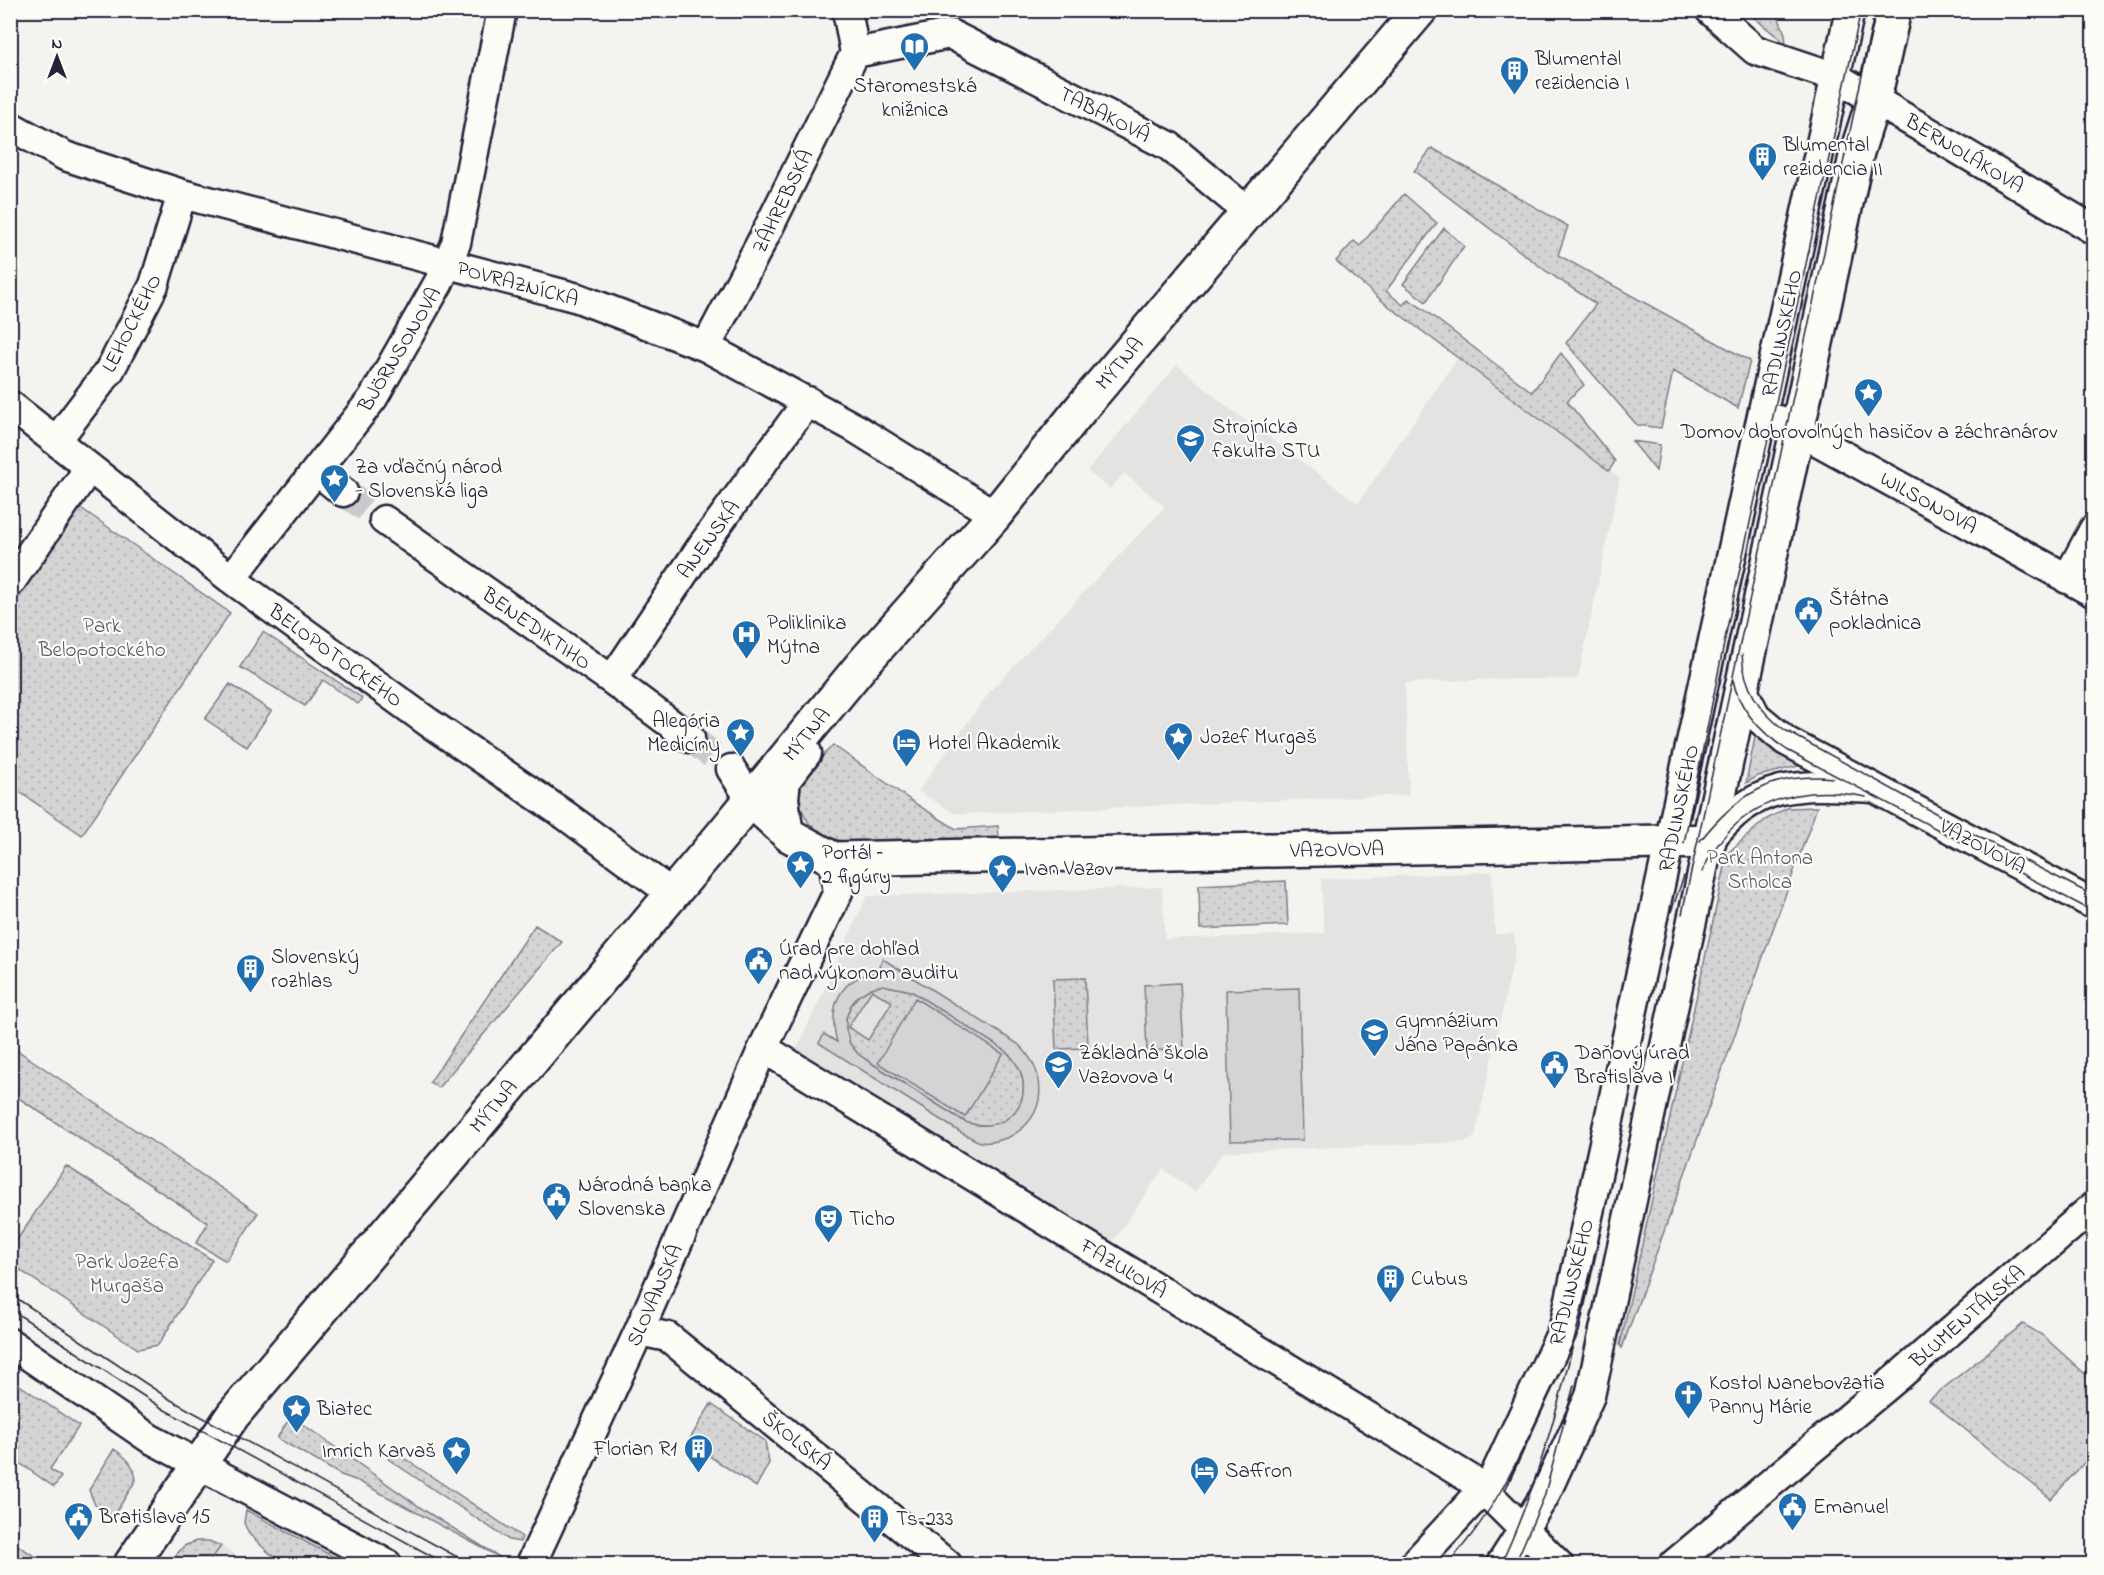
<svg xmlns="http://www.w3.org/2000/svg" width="2104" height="1575" viewBox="0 0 2104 1575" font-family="'Indie Flower',sans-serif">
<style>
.built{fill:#e4e3e2}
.green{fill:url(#green-dots);stroke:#7c7b88;stroke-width:1.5;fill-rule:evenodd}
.forest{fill:url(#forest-crowns);stroke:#7c7b88;stroke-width:1.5}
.pitch{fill:#d5d4d5;stroke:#7c7b88;stroke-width:1.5;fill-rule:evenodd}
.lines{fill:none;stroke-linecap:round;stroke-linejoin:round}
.minor-tunnel{stroke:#cac9cb;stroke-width:28;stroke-dasharray:28 14;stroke-linecap:butt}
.minor-casing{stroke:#22223b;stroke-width:33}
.secondary-casing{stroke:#22223b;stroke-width:38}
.minor{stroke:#fdfcf7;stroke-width:28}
.secondary{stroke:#fdfcf7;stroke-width:33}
.tram{stroke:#22223b;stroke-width:1.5}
.labels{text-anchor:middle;stroke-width:4.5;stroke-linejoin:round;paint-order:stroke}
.poi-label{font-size:21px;fill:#22223b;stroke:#fdfcf7;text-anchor:start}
.street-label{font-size:21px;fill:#22223b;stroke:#fdfcf7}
.park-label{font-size:21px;fill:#585769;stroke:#fdfcf7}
</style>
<defs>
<pattern id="green-dots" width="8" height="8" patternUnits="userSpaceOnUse" patternTransform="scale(1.5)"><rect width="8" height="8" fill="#d5d4d5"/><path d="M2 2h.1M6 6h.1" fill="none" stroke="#b7b6b8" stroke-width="1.8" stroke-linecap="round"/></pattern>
<pattern id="forest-crowns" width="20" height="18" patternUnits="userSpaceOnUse" patternTransform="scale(1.5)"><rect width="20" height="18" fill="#d5d4d5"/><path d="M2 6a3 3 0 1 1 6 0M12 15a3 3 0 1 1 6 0" fill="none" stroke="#b7b6b8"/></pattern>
</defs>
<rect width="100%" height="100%" fill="#f4f3ef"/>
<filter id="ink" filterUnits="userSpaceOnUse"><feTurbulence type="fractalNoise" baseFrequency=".0167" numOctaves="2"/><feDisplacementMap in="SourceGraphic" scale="12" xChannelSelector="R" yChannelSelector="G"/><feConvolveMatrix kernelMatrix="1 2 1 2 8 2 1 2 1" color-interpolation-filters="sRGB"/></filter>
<g filter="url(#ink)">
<!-- built -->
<path class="built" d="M1457 359 1620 478 1578 679H1500L1405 683 1409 795 963 814 954 813 918 791 991 690 1165 507 1124 473 1110 489 1087 471 1177 365 1230 409 1358 503Z
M1492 872 1495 934H1514L1516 948 1475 1137 1466 1142 1223 1152 1195 1192 1163 1169 1112 1243 1035 1193 795 1053 867 896 1162 887 1165 939 1250 936 1324 933 1321 879Z
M221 1546 252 1564H208Z"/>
<!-- green -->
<path class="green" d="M1746 11H1783L1778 16 1785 34 1786 44Z
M1432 148 1568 226 1558 255 1750 361 1738 408 1673 371 1661 428 1637 425 1566 343 1596 304 1546 271 1414 171Z
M1404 194 1437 223 1386 291 1403 305 1408 299 1422 308 1532 392 1561 353 1584 385 1567 401 1615 461 1609 471 1382 301 1336 261 1354 241 1360 246Z
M1444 228 1464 246 1426 302 1403 284Z
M1632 441 1660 445 1656 471Z
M78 506 230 613 82 835 11 786V606Z
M263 632 362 698 358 704 323 680 305 706 240 667Z
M230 684 271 711 247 747 205 719Z
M1756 732 1803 765 1758 776 1746 783Z
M833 745 916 804 956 829 998 826 999 839C960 841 838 857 812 827 804 818 800 805 796 794L802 779Z
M1817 807 1622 1348 1620 1345 1728 853 1765 820 1787 808Z
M1286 881 1288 925 1200 929 1199 885Z
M535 925 562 942 438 1088 430 1082Z
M1085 978 1088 1048 1056 1049 1053 979Z
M883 985 911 991 1006 1051C1044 1087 1015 1139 965 1122L868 1061 858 1054 850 1044 846 1031V1018L851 1005 858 996 871 988ZM872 990 892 1002 868 1040 848 1027Z
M11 1046 258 1213 226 1261 196 1243 208 1223 11 1093Z
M66 1166 212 1260 158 1345 138 1349 11 1264V1249Z
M2023 1324 2042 1335 2093 1381V1453L2051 1499 1929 1400Z
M11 1379 79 1426 50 1469 61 1477 54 1487 11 1457Z
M711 1404 765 1441 769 1463 756 1487 688 1442Z
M291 1416 427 1512 501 1558 358 1481 341 1475 277 1438Z
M114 1449C127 1458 134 1464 136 1480L113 1517 95 1505 89 1490Z
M395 1452 522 1537 520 1542 509 1540 388 1459Z
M246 1510 347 1564H287L269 1553 249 1534 244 1523Z
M196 1541H209L221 1546 208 1564H168L184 1546Z"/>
<!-- forest -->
<path class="forest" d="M10 1541H11L47 1564H11Z"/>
<!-- pitch -->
<path class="pitch" d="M883 959 1018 1044C1048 1072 1049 1117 1009 1137 1001 1140 990 1144 981 1142 974 1140 967 1135 960 1132L819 1043 824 1034 837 1042C826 1001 844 971 889 972L879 966ZM883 985 911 991 1006 1051C1044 1087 1015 1139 965 1122L868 1061 858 1054 850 1044 846 1030V1018L851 1005 858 996 871 988Z
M1180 983 1184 1049 1147 1051 1144 985Z
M1299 988 1303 1140 1230 1141 1226 990Z
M915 998 1003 1054 965 1117 878 1063Z"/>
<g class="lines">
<!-- minor-tunnel -->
<path class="minor-tunnel" d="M343 492 384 520
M690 738 731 769"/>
<defs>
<path id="minor" d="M1710 10 1755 50 1836 77 2094 230
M950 34 1169 146 1248 212
M855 53 950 34
M10 126 65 156 182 194 578 298 706 347 855 428 995 515
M706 347 764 237 855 53 847 10
M10 405 231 579 428 722 565 815 671 893
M1779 420 2094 593
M57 440 110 370 154 285 182 194
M317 471 343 492
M384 520 612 680 690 738
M231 579 373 398 439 282 456 243 502 10
M2067 579 2094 529
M10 583 89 468
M612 680 704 543 808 401
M1741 687 1756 716 1786 741 2094 905
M731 769 751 800
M789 835 784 798 786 780 807 753
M763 1048 1477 1483 1558 1564
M639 1331 668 1337 947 1564
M10 1343 149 1438 387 1564
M531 1564 639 1331 763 1048 838 892 833 859
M1414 1564 1493 1479 1564 1327 1850 10
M1501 1564 1544 1497 1590 1396 1709 841C1757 779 1801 784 1872 788
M1674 1564 1899 1376 2094 1206"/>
<path id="secondary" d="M751 800 789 835 833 859 1709 841 1857 152 1874 99 1894 10
M131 1564 233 1415 722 835 861 666 995 515 1083 406 1420 10"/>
</defs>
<!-- minor casing -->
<use href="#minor" class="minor-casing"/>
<!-- secondary casing -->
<use href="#secondary" class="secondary-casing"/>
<!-- minor -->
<use href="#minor" class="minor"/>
<!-- secondary -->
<use href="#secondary" class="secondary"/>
<!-- tram -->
<path class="tram" d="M1742 655C1744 687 1758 711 1785 730L1977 836 2094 896
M1733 680C1739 711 1762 733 1787 750L2094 912
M1700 841C1736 795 1773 772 1833 778
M1684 843 1728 624 1861 10
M1702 872C1733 804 1794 782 1866 797
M1682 914 1876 10
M1667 923 1684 876
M10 1294 171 1400 470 1564
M10 1309 165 1410 446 1564
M1447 1564C1500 1508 1526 1442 1559 1373
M1501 1564C1547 1466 1570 1358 1595 1253
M1515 1564 1544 1497 1574 1385"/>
</g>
</g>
<!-- icons -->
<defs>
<symbol id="library-pin" viewBox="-11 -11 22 30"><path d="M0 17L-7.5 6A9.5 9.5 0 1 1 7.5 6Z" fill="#1f6fb2" stroke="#fdfcf7"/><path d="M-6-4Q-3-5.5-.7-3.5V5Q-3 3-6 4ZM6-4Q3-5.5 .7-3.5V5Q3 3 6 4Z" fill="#fff"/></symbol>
<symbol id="building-pin" viewBox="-11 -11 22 30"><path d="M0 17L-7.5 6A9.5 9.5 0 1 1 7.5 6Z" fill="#1f6fb2" stroke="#fdfcf7"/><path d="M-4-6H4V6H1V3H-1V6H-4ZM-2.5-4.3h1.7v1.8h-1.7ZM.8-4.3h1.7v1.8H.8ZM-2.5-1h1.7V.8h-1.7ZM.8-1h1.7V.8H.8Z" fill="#fff"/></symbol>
<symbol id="sight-pin" viewBox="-11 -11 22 30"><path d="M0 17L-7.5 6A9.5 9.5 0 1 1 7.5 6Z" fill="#1f6fb2" stroke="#fdfcf7"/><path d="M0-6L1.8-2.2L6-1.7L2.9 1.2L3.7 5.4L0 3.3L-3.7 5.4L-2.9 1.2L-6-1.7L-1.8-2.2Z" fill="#fff"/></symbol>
<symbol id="university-pin" viewBox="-11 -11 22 30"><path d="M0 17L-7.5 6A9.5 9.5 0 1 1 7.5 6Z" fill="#1f6fb2" stroke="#fdfcf7"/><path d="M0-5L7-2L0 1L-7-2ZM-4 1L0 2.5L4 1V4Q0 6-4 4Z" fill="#fff"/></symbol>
<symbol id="civic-pin" viewBox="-11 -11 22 30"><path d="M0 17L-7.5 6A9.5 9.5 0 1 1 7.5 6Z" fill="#1f6fb2" stroke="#fdfcf7"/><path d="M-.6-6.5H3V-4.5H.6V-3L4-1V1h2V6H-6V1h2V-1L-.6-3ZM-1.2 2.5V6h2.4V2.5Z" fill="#fff"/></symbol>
<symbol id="hospital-pin" viewBox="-11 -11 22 30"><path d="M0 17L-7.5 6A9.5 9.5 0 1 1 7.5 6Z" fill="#1f6fb2" stroke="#fdfcf7"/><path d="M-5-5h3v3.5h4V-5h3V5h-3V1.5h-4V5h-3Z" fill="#fff"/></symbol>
<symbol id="hotel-pin" viewBox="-11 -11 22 30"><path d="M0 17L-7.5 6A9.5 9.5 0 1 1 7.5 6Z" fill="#1f6fb2" stroke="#fdfcf7"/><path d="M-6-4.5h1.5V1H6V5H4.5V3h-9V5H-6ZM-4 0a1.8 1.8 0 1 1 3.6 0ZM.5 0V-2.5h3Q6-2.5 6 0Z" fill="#fff"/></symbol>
<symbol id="school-pin" viewBox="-11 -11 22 30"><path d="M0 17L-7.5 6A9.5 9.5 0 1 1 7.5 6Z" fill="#1f6fb2" stroke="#fdfcf7"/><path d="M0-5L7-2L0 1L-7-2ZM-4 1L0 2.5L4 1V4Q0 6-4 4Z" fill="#fff"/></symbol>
<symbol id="theatre-pin" viewBox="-11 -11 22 30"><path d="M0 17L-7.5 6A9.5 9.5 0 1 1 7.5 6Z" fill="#1f6fb2" stroke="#fdfcf7"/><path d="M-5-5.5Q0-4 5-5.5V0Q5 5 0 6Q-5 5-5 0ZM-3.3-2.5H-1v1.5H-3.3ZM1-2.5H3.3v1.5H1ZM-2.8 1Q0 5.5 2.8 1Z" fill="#fff"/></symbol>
<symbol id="church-pin" viewBox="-11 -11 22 30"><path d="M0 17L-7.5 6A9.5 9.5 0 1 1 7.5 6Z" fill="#1f6fb2" stroke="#fdfcf7"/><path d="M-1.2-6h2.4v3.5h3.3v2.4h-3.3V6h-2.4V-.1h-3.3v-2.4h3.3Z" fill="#fff"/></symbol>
</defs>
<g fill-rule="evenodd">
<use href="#library-pin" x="898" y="30" width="33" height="45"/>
<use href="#building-pin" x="1498" y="54" width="33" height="45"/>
<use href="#building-pin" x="1746" y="140" width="33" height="45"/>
<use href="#sight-pin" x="1852" y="376" width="33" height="45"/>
<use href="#university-pin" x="1174" y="422" width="33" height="45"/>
<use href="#sight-pin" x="318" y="462" width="33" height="45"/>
<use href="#civic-pin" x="1792" y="594" width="33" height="45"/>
<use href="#hospital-pin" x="730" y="618" width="33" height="45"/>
<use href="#sight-pin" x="724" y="716" width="33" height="45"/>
<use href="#sight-pin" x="1162" y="720" width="33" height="45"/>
<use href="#hotel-pin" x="890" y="726" width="33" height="45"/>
<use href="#sight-pin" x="784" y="848" width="33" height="45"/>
<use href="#sight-pin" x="986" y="852" width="33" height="45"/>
<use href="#civic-pin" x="742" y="944" width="33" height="45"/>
<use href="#building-pin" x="234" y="952" width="33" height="45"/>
<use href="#school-pin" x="1358" y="1016" width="33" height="45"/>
<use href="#school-pin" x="1042" y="1048" width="33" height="45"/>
<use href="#civic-pin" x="1538" y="1048" width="33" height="45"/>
<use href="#civic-pin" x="540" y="1180" width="33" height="45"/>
<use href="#theatre-pin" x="812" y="1202" width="33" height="45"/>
<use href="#building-pin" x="1374" y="1262" width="33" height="45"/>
<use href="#church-pin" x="1672" y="1378" width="33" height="45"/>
<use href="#sight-pin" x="280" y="1392" width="33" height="45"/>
<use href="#building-pin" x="682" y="1432" width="33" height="45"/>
<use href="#sight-pin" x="440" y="1434" width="33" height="45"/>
<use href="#hotel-pin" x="1188" y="1454" width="33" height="45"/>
<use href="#civic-pin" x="1776" y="1490" width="33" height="45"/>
<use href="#civic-pin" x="62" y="1500" width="33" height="45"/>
<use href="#building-pin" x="858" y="1502" width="33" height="45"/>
</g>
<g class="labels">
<!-- poi labels -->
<g class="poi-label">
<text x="1535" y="65">Blumental<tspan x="1535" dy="24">rezidencia I</tspan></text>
<text x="915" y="92" text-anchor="middle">Staromestská<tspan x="915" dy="24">knižnica</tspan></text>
<text x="1783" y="151">Blumental<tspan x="1783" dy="24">rezidencia II</tspan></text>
<text x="1212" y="433">Strojnícka<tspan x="1212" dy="24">fakulta STU</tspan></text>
<text x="1869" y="438" text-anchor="middle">Domov dobrovoľných hasičov a záchranárov</text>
<text x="355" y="473">Za vďačný národ<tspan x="355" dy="24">- Slovenská liga</tspan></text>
<text x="1829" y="605">Štátna<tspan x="1829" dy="24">pokladnica</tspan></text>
<text x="767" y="629">Poliklinika<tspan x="767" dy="24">Mýtna</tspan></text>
<text x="720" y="727" text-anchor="end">Alegória<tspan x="720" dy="24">Medicíny</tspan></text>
<text x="1200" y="743">Jozef Murgaš</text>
<text x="928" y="749">Hotel Akademik</text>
<text x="822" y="859">Portál –<tspan x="822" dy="24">2 figúry</tspan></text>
<text x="1024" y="875">Ivan Vazov</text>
<text x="779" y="955">Úrad pre dohľad<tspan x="779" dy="24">nad výkonom auditu</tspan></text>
<text x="271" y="963">Slovenský<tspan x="271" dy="24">rozhlas</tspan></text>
<text x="1395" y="1027">Gymnázium<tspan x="1395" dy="24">Jána Papánka</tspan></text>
<text x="1079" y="1059">Základná škola<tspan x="1079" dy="24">Vazovova 4</tspan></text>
<text x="1575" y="1059">Daňový úrad<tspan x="1575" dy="24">Bratislava I</tspan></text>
<text x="578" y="1191">Národná banka<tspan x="578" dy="24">Slovenska</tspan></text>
<text x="849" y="1225">Ticho</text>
<text x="1411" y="1285">Cubus</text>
<text x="1709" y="1389">Kostol Nanebovzatia<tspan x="1709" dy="24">Panny Márie</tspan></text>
<text x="317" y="1415">Biatec</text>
<text x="677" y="1455" text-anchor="end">Florian R1</text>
<text x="436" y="1457" text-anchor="end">Imrich Karvaš</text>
<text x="1225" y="1477">Saffron</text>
<text x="1813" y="1513">Emanuel</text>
<text x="99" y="1523">Bratislava 15</text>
<text x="896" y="1525">Ts-233</text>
</g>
<!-- street labels -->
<g class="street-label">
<text transform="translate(1105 114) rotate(27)" y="7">TABAKOVÁ</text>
<text transform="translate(1965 153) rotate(31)" y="7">BERNOLÁKOVA</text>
<text transform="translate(782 201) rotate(-64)" y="7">ZÁHREBSKÁ</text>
<text transform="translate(518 283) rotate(15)" y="7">POVRAZNÍCKA</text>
<text transform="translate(131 323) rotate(-63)" y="7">LEHOCKÉHO</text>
<text transform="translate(1781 333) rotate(-78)" y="7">RADLINSKÉHO</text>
<text transform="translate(399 349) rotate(-59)" y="7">BJÖRNSONOVA</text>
<text transform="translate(1119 363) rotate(-50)" y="7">MÝTNA</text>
<text transform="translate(1929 502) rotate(29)" y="7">WILSONOVA</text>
<text transform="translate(708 539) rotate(-54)" y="7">ANENSKÁ</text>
<text transform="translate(537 628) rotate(35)" y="7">BENEDIKTIHO</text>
<text transform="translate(336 655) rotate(36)" y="7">BELOPOTOCKÉHO</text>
<text transform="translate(806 734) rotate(-51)" y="7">MÝTNA</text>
<text transform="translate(1678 808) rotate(-78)" y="7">RADLINSKÉHO</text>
<text transform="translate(1983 846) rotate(28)" y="7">VAZOVOVA</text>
<text transform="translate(1337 849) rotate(-1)" y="7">VAZOVOVA</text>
<text transform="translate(493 1106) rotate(-50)" y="7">MÝTNA</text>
<text transform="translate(1124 1268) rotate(31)" y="7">FAZUĽOVÁ</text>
<text transform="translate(1571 1282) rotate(-76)" y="7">RADLINSKÉHO</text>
<text transform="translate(654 1295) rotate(-66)" y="7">SLOVANSKÁ</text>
<text transform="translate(1967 1316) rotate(-41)" y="7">BLUMENTÁLSKA</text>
<text transform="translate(797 1440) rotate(39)" y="7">ŠKOLSKÁ</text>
</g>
<!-- park labels -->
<g class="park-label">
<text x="102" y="632">Park<tspan x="102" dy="24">Belopotockého</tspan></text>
<text x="1760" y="864">Park Antona<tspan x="1760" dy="24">Srholca</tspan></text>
<text x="127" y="1268">Park Jozefa<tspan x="127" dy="24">Murgaša</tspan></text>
</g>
</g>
<!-- margin -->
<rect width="2104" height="1575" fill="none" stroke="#fdfcf7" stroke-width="36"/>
<rect x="18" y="18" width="2068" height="1539" fill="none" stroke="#22223b" stroke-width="2" filter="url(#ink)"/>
<!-- north arrow -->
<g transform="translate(57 57)" stroke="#fdfcf7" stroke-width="4.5" paint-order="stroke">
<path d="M0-4.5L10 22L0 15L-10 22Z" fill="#22223b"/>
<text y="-9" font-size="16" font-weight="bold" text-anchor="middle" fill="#22223b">N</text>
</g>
</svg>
